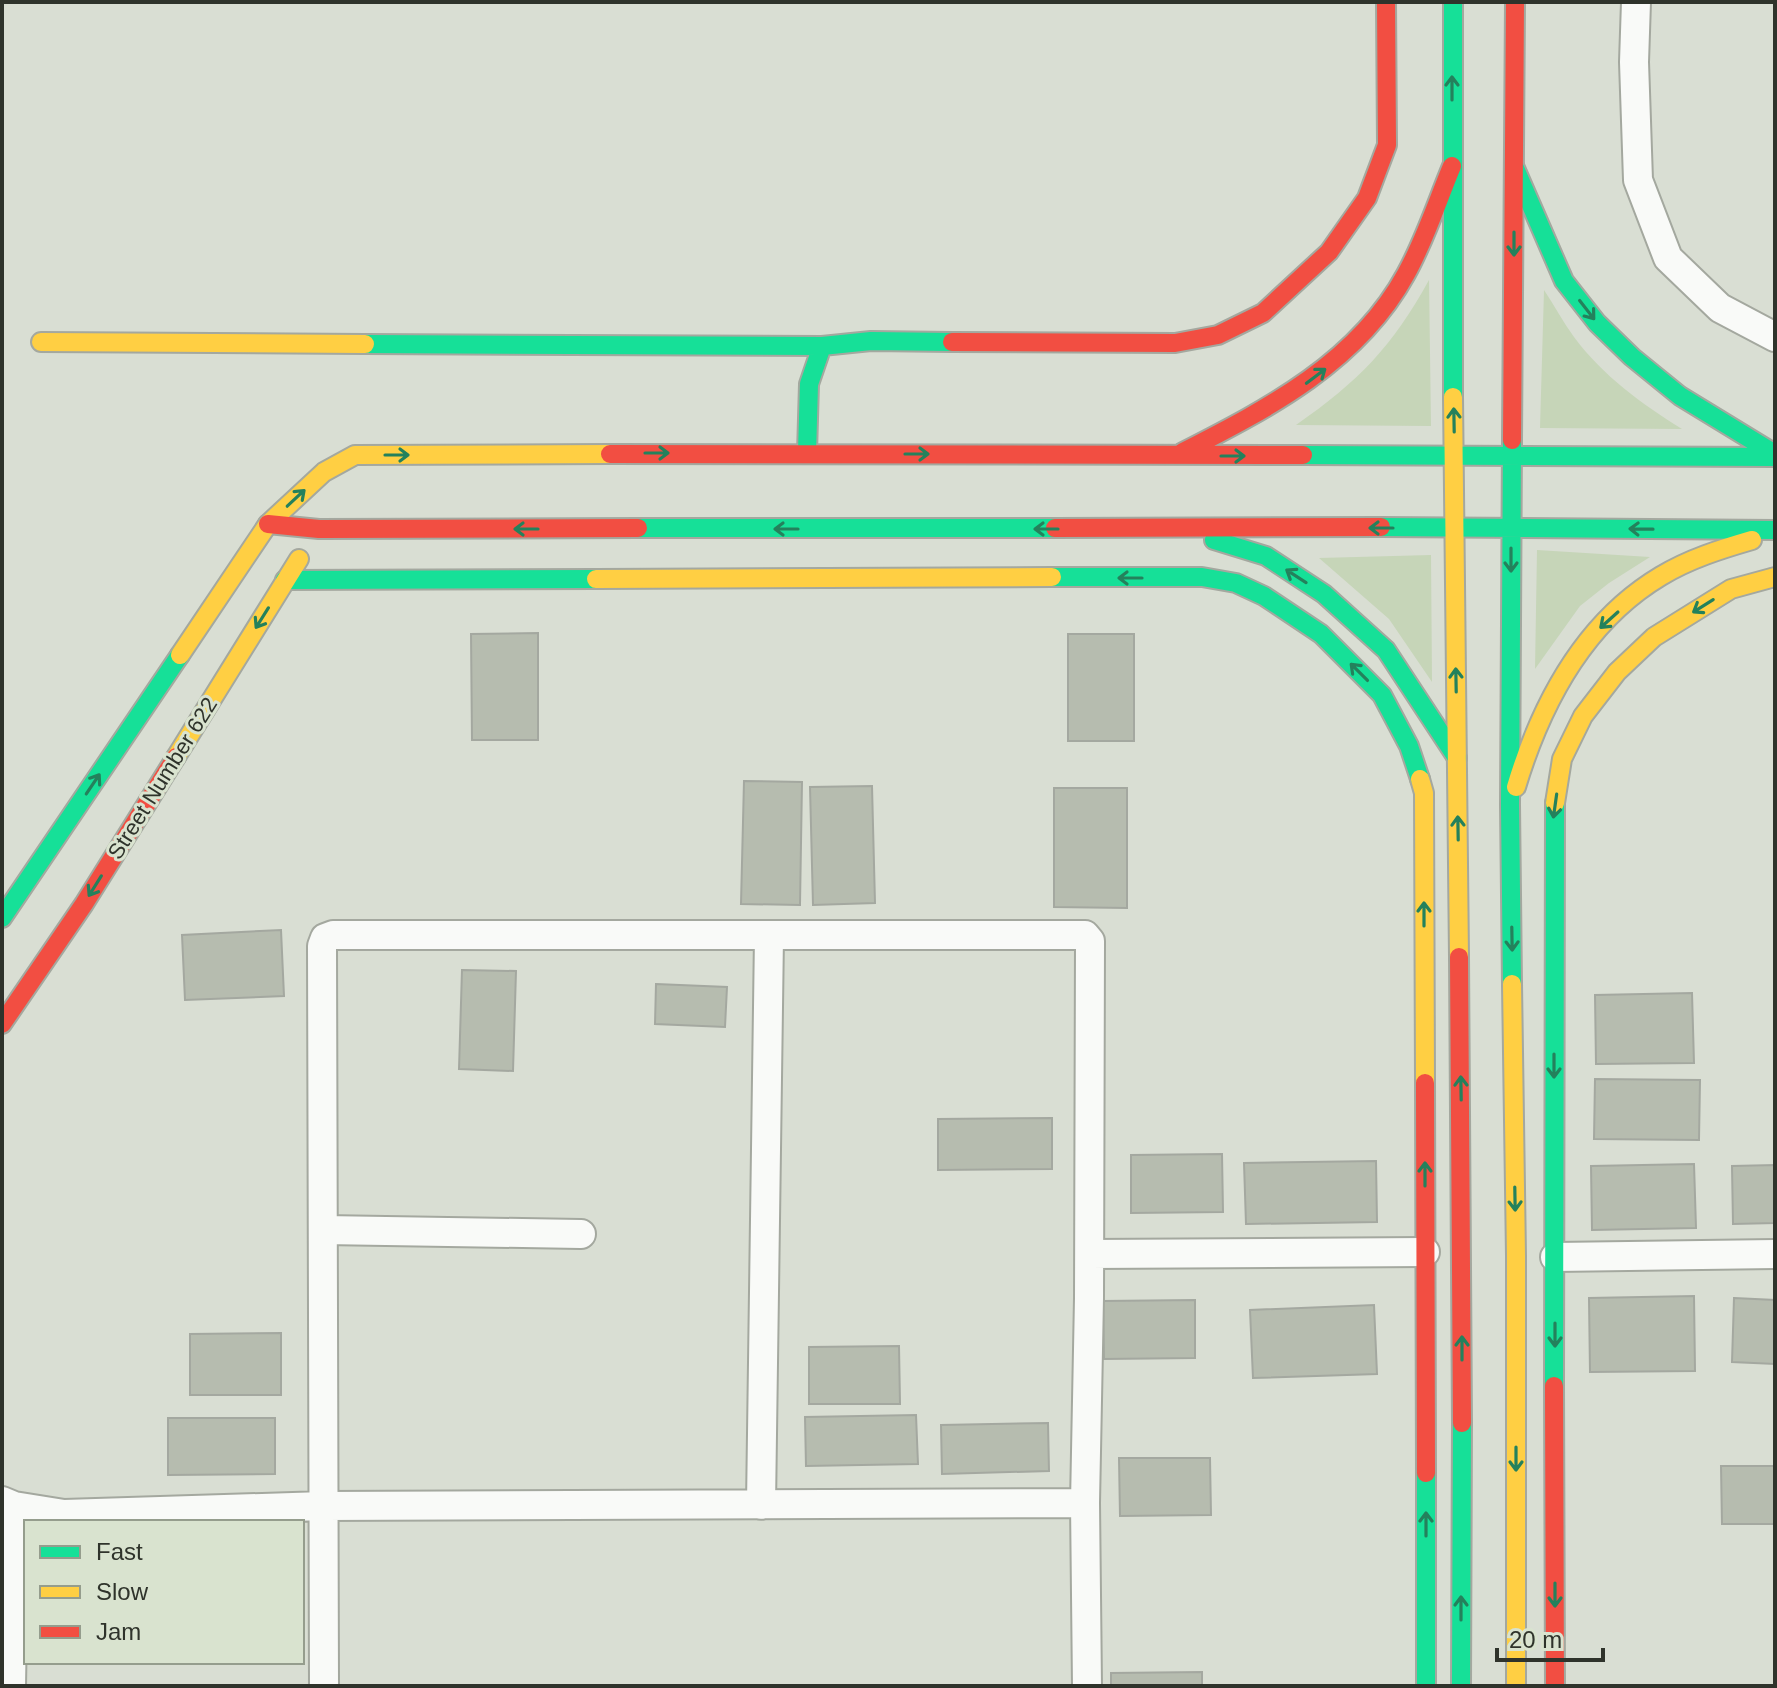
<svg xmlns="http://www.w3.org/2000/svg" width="1777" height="1688" viewBox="0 0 1777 1688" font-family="Arial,sans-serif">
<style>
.green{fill:#c6d5b8}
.building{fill:#b6bcaf;stroke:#a4a8a0;stroke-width:2}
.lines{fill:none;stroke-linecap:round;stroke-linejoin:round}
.street-casing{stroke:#a4a89f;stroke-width:32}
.fast-casing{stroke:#a4a89f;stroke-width:22}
.slow-casing{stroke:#a4a89f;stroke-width:22}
.jam-casing{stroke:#a4a89f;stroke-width:22}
.street{stroke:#f9faf8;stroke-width:28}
.fast{stroke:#16e098;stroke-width:18}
.slow{stroke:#ffcf43;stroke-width:18}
.jam{stroke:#f24e42;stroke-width:18}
.oneway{stroke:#24815c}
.labels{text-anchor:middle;stroke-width:6;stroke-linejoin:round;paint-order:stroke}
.street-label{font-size:22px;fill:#2f332b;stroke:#d9e3cf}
</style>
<rect width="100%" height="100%" fill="#d9ded3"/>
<!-- green -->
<path class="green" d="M1429 280 1431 426 1296 425C1359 381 1392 347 1429 280Z
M1544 290C1554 305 1563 322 1574 337 1603 376 1642 404 1682 429L1540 428Z
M1537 550 1650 557 1609 583 1580 606 1535 669Z
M1431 555 1432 682 1389 619 1319 558Z"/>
<!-- building -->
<path class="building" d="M538 633V740H472L471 634Z
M1068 634H1134V741H1068Z
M744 781 802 782 800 905 741 904Z
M872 786 875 903 813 905 810 787Z
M1054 788H1127V908L1054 907Z
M281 930 284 996 185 1000 182 935Z
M462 970 516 971 513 1071 459 1069Z
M656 984 727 987 725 1027 655 1024Z
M1692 993 1694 1063 1596 1064 1595 995Z
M1595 1079 1700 1080 1699 1140 1594 1139Z
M1052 1118V1169L938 1170V1119Z
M1222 1154 1223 1212 1131 1213V1155Z
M1376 1161 1377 1222 1246 1224 1244 1163Z
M1694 1164 1696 1228 1592 1230 1591 1166Z
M1775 1165V1223L1733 1224 1732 1166Z
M1694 1296 1695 1371 1590 1372 1589 1298Z
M1734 1298 1775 1300V1364L1732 1362Z
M1195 1300V1358L1104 1359 1103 1301Z
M1374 1305 1377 1374 1253 1378 1250 1310Z
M281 1333V1395H190V1334Z
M899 1346 900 1404H809V1347Z
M916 1415 918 1464 806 1466 805 1417Z
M168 1418H275V1474L168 1475Z
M1048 1423 1049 1471 942 1474 941 1425Z
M1119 1458H1210L1211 1515 1120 1516Z
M1721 1466H1775V1524H1722Z
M1202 1672V1686H1111V1673Z"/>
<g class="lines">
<defs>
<path id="street" d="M1636 2 1634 62 1638 180 1668 258 1720 308 1775 337
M324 1230 581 1234
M1090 1254 1425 1252
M1555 1257 1775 1254
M2 1501 14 1506 64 1514 324 1506 1085 1503
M761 1505 769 936
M11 1686 14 1506
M324 1686 322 946 325 938 333 935H1085L1090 941 1089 1298 1085 1503 1087 1686"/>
<path id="fast" d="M1453 2V397
M1514 166 1564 281 1597 323 1632 357 1680 396 1775 454
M365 344 822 346 871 341 952 342
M1512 440 1510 805 1512 984
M807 453 809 384 822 346
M1303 455 1775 457
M1381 527 1775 530
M638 528H1055
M1214 540 1266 556 1324 594 1386 650 1457 758
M1052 577H1202L1236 583 1264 596 1321 634 1382 695 1409 746 1420 779
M285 580 596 579
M2 918 180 655
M1554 1386 1555 803
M1426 1473V1686
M1461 1686 1462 1423"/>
<path id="slow" d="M41 342 365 344
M1453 397 1459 957
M596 579 1052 577
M180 655 268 524 324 472 355 455 610 454
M176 757 299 559
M1420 779 1424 793 1425 1083
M1516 787C1541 704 1584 622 1661 576 1689 559 1721 549 1752 540
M1555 803 1562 759 1583 716 1617 672 1654 637 1731 589 1775 577
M1512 984 1516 1256V1686"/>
<path id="jam" d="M952 342 1175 343 1218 335 1263 313 1329 252 1367 198 1387 145 1386 2
M1512 440 1515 2
M1183 452C1269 408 1358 362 1406 274 1425 240 1437 202 1452 166
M610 454 1303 455
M268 524 319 529 638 528
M1055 528 1381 527
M1459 957 1462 1423
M2 1024 84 904 176 757
M1425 1083 1426 1473
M1554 1386 1555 1686"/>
</defs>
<!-- street casing -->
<use href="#street" class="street-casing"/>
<!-- fast casing -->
<use href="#fast" class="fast-casing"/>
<!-- slow casing -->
<use href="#slow" class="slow-casing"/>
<!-- jam casing -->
<use href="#jam" class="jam-casing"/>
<!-- street -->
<use href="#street" class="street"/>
<!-- fast -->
<use href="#fast" class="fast"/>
<!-- slow -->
<use href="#slow" class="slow"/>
<!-- jam -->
<use href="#jam" class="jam"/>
</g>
<!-- one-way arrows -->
<defs><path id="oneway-shaft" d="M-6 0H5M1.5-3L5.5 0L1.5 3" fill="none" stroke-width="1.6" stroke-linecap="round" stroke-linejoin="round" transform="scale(2)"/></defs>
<g class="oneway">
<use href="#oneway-shaft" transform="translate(1452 88) rotate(-90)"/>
<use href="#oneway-shaft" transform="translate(1514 244) rotate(90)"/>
<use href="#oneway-shaft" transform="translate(1587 310) rotate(52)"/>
<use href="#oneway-shaft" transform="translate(1316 376) rotate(-37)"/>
<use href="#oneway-shaft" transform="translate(1454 420) rotate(-91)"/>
<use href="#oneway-shaft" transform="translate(657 453)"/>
<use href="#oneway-shaft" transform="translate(917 454)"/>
<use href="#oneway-shaft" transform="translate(397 455)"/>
<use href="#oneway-shaft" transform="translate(1233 456)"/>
<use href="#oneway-shaft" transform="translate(296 498) rotate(-43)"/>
<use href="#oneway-shaft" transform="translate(1381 528) rotate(180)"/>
<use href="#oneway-shaft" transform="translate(526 529) rotate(180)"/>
<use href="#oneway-shaft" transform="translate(786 529) rotate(180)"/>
<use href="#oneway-shaft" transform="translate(1046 529) rotate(180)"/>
<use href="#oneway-shaft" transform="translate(1641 529) rotate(-179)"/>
<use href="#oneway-shaft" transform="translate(1511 560) rotate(90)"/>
<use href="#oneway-shaft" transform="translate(1296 576) rotate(-147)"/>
<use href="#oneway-shaft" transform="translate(1130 578) rotate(180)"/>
<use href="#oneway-shaft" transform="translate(1703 606) rotate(148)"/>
<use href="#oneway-shaft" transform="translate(262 618) rotate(122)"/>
<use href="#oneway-shaft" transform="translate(1609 620) rotate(138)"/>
<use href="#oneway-shaft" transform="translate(1359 672) rotate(-135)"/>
<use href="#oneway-shaft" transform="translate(1456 680) rotate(-91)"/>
<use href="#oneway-shaft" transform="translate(93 784) rotate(-56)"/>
<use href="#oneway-shaft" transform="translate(1555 806) rotate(98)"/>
<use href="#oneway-shaft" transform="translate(1458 828) rotate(-91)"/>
<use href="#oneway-shaft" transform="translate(95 886) rotate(122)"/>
<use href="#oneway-shaft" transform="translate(1424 914) rotate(-90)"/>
<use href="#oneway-shaft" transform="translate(1512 939) rotate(89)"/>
<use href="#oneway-shaft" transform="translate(1554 1066) rotate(90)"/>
<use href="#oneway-shaft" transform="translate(1461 1088) rotate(-91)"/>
<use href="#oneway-shaft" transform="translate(1425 1174) rotate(-90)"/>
<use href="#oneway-shaft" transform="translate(1515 1199) rotate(89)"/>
<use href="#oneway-shaft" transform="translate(1555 1335) rotate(90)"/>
<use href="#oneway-shaft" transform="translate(1462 1348) rotate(-90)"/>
<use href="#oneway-shaft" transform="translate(1516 1459) rotate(90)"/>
<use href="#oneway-shaft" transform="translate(1426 1524) rotate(-90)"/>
<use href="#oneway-shaft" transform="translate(1555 1595) rotate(90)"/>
<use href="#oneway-shaft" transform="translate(1461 1608) rotate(-90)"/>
</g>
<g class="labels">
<!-- street labels -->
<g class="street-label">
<text transform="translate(162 778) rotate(-58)" y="8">Street Number 622</text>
</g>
</g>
<!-- border -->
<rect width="1777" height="1688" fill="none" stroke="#2f332b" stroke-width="8"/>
<!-- legend -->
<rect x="24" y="1520" width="280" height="144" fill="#d9e3cf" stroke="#959d8d" stroke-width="2"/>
<rect x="40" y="1546" width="40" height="12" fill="#16e098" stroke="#959d8d" stroke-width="2"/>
<text x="96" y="1560" font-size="24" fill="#2f332b">Fast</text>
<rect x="40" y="1586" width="40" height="12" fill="#ffcf43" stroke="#959d8d" stroke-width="2"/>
<text x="96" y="1600" font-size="24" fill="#2f332b">Slow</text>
<rect x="40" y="1626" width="40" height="12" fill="#f24e42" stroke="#959d8d" stroke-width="2"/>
<text x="96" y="1640" font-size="24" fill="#2f332b">Jam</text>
<!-- scale -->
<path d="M1497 1648v12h106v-12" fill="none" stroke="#2f332b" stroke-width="4"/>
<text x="1509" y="1648" font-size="24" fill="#2f332b" stroke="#d9e3cf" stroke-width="6" paint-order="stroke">20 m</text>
</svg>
